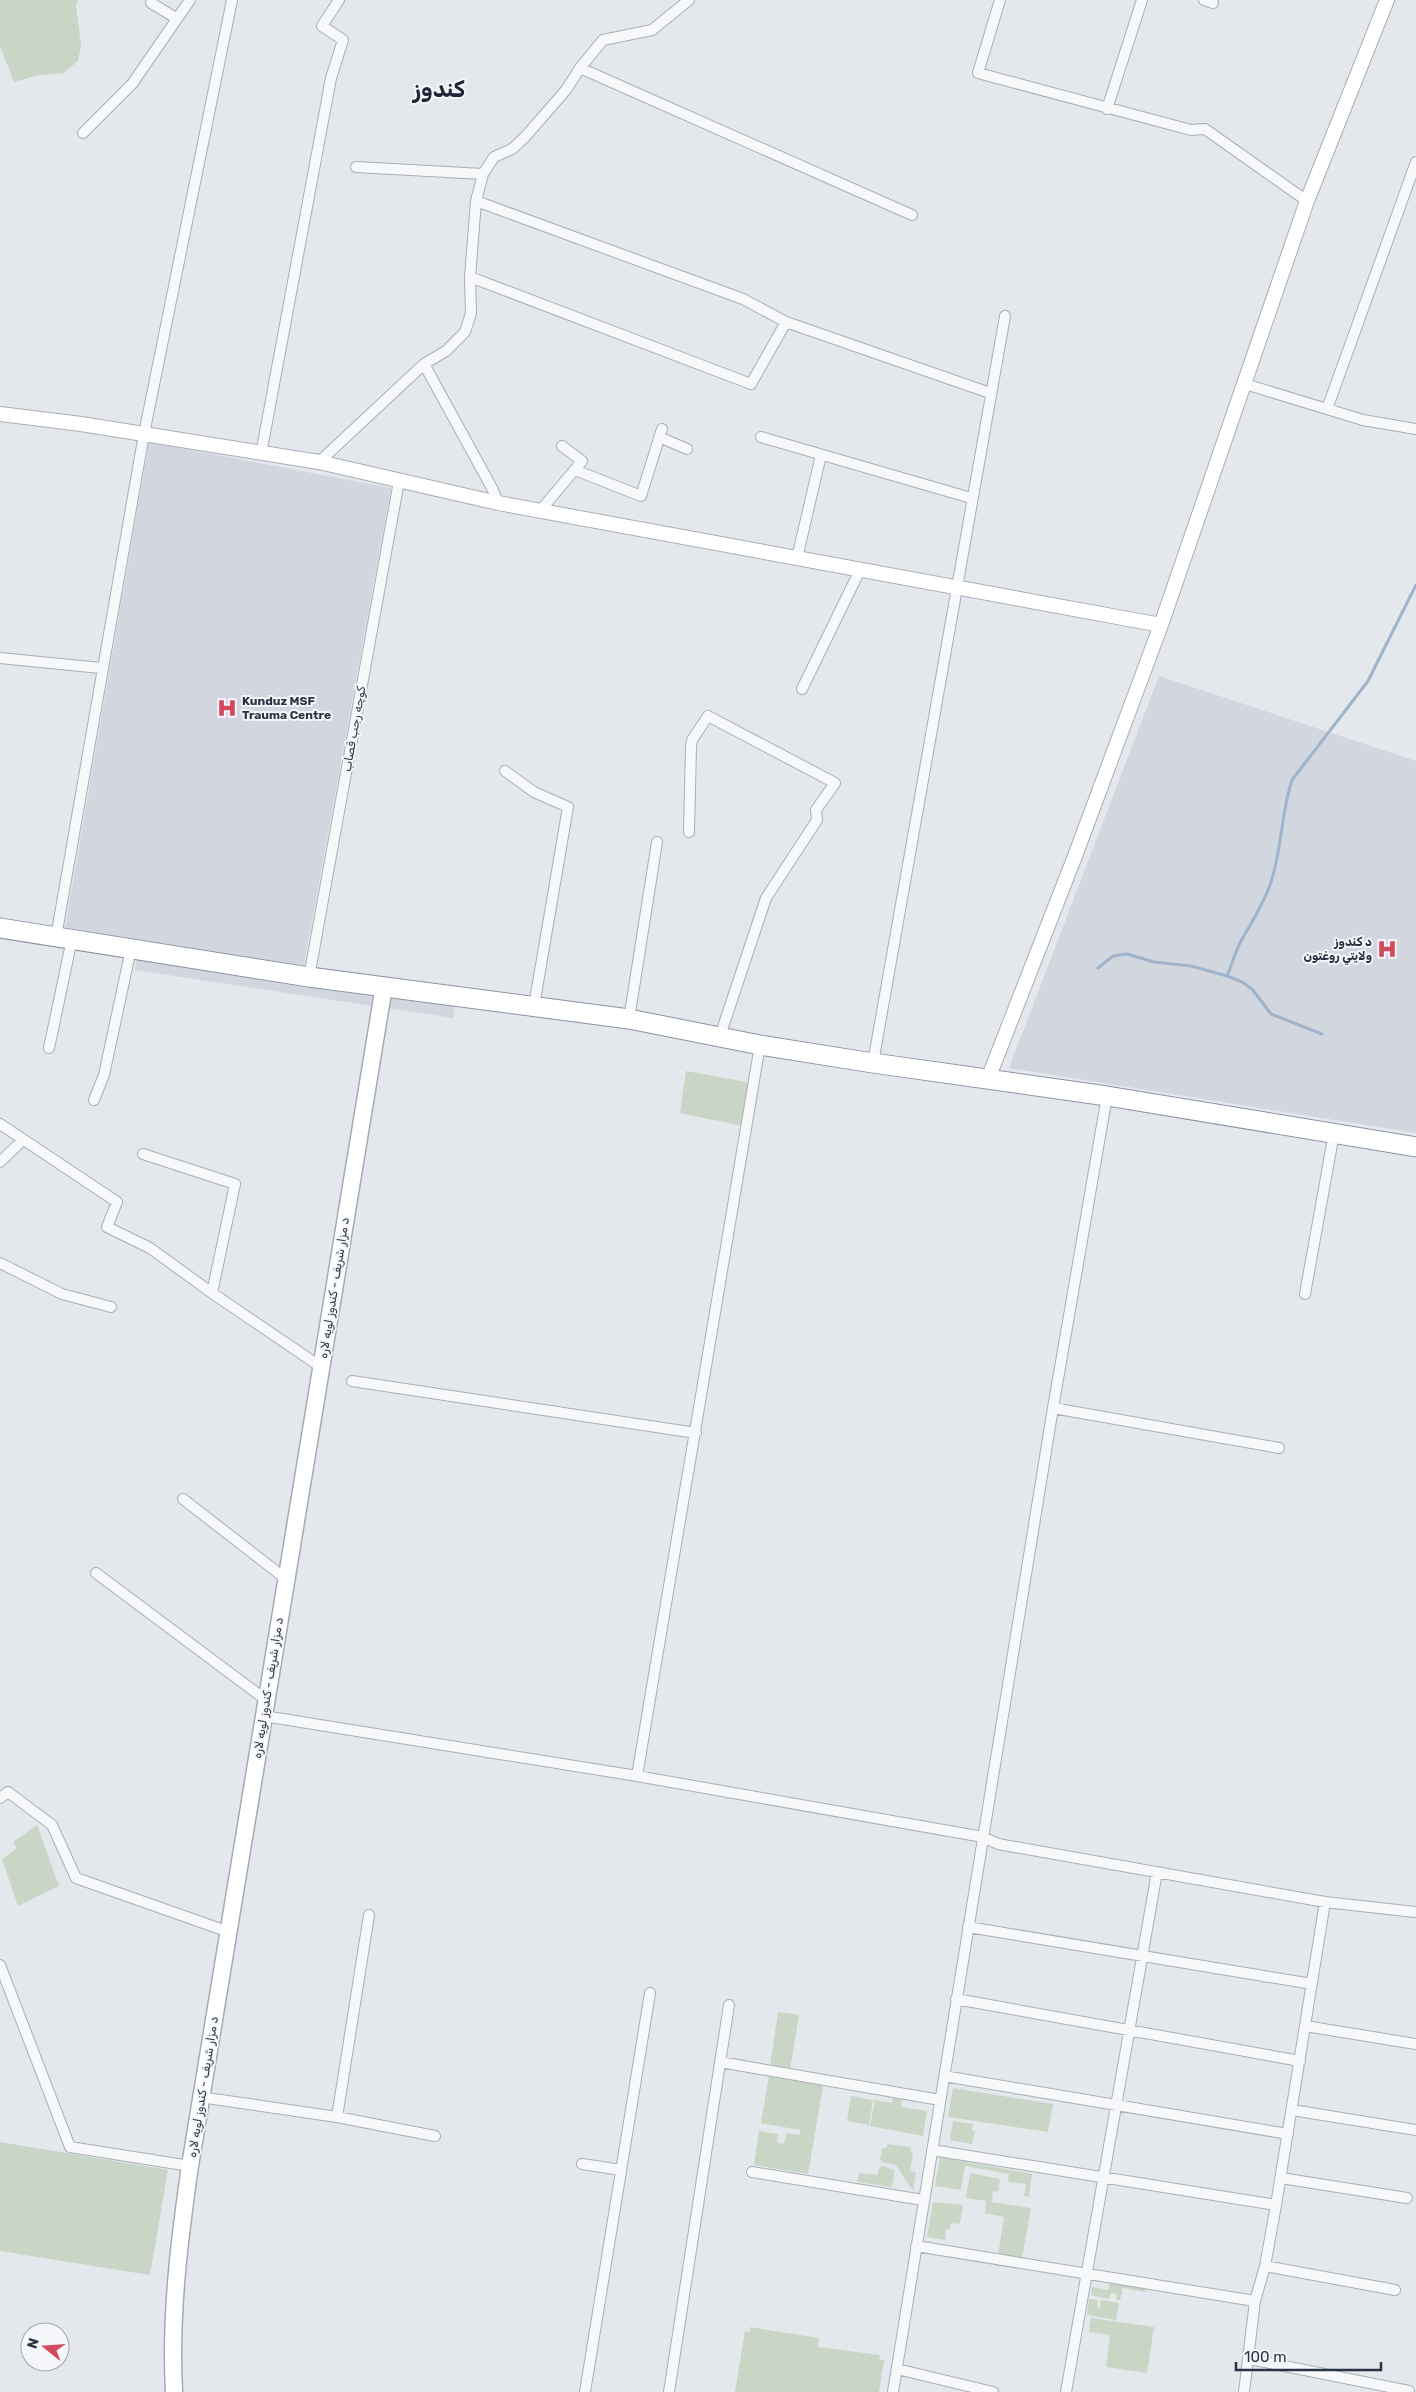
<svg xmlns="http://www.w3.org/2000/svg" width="1416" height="2392" viewBox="0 0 1416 2392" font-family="Rubik,Vazirmatn,sans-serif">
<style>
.built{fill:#d2d6de}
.green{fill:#c9d6c5}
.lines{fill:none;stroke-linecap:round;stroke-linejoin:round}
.stream{stroke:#9fb4cc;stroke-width:3}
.street-casing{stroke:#a9aeb7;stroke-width:12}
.secondary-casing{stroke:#a9aeb7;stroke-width:16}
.primary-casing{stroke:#a3abb8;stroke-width:19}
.highway-casing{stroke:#8b94a3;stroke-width:21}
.street{stroke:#f7f8fa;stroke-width:10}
.secondary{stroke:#fff;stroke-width:14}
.primary{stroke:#fff;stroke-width:16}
.highway{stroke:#fff;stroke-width:19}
.labels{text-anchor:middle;stroke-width:4;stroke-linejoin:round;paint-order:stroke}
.poi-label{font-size:12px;font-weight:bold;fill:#2b3445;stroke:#f4f6f9;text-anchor:start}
.street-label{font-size:12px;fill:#2b3445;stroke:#f4f6f9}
.town-label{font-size:22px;font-weight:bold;fill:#1d2536;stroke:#f4f6f9}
</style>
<rect width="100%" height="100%" fill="#e4e7ec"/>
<!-- built -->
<path class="built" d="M149 442 391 488 304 965 457 988 453 1018 135 970 139 940 65 928Z
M1159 676 1416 761V1133L1009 1068Z"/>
<!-- green -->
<path class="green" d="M0 0H78L76 5 81 46 78 61 63 73 39 75 14 82 0 46Z
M686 1071 752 1083 743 1126 680 1113Z
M37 1825 59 1886 18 1906 2 1859 17 1848 13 1842Z
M778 2012 799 2015 790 2070 770 2067Z
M769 2076 823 2086 808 2174 754 2165 759 2131 778 2134 777 2143 784 2144 786 2133 800 2135V2130L761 2123Z
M953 2088 1053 2104 1048 2132 948 2117Z
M851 2096 873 2100 869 2125 847 2121Z
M893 2098 902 2100 901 2107 927 2111 923 2136 870 2126 875 2100 892 2103Z
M953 2121 973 2124 972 2130 975 2131 972 2144 950 2140Z
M0 2142 168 2170 150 2275 0 2251Z
M887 2144 911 2147V2152L913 2153 910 2171 916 2172 913 2191 896 2165 882 2162 880 2159 882 2149 887 2147Z
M940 2157 1032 2174 1029 2197 1024 2196 1026 2184 1008 2182 1009 2174 965 2166 961 2190 935 2186Z
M882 2166 895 2170 892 2187 857 2182 859 2173 877 2175 879 2167Z
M970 2173 1000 2179 998 2192 993 2191 992 2202 1031 2208 1022 2259 998 2255 1004 2217 985 2213 986 2201 966 2198Z
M933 2202 963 2205 960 2224 951 2223 950 2229H946L945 2240 927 2237Z
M1110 2280 1146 2287 1145 2292 1123 2288 1120 2300H1116L1117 2294 1111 2293 1109 2299 1091 2295 1092 2287 1108 2290Z
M1089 2299 1098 2300 1097 2307 1100 2308 1101 2300 1119 2303 1116 2320 1087 2315Z
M1091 2318 1154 2327 1147 2373 1106 2367 1110 2335 1089 2332Z
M750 2327 819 2338 818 2347 880 2355 879 2359 884 2360 879 2392H735L745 2331 750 2332Z"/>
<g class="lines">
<!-- stream -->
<path class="stream" d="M1098 968 1113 956 1127 954 1154 962 1191 966 1227 976 1242 982 1252 989 1271 1014 1322 1034
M1227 976C1232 965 1235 952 1241 941 1252 921 1264 904 1271 882 1282 849 1281 813 1292 780L1368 681 1416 585"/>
<defs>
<path id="street" d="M152 0 151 3 176 18
M1000 0 978 73 1191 130 1205 129 1307 201
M1204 0 1213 3
M580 68 912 215
M1107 109 1142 0
M83 133 132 84 190 0
M356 167 483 174
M476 201 743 299 786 322 990 393
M470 277 751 384 786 322
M424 364 493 490 498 503
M1245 384 1363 420 1416 429
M1327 409 1416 162
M659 437 687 449
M761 437 971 498
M261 454 331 78 343 40 322 26 339 0
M319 462 424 364 446 351 465 332 471 313 470 277 476 201 483 174 494 157 512 149 525 137 566 90 580 68 603 40 652 30 689 0
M575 470 641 496 662 429
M540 511 582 461 562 446
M797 558 821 455
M0 658 101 668
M802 689 860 570
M505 771 534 792 568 807 534 1006
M689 832 691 747 692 740 708 716 835 783 816 810 817 820 766 898 720 1036
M56 937 144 434 232 0
M309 977 399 481
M629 1019 657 842
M49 1048 72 939
M873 1063 1005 316
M94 1100 104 1075 131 949
M0 1124 117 1202 107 1227 150 1248 212 1293 321 1367
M143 1154 235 1184 212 1293
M0 1162 23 1140
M0 1263 62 1294 111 1307
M1305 1294 1334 1133
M352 1381 696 1433
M1053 1408 1279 1448
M183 1499 286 1579
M96 1573 266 1700
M264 1716 637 1776 983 1837 998 1844 1325 1902 1415 1912
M637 1776 760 1045
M0 1798 8 1792 52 1825 76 1878 229 1932
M968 1927 1312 1984
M0 1965 70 2147 190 2166
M956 1999 1300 2061
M1305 2026 1416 2044
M720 2062 940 2100
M944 2076 1288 2134
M200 2097 337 2117 435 2136
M1292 2110 1416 2130
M337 2117 369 1915
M932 2150 1276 2205
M582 2164 621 2170
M752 2172 923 2200
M1281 2178 1407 2198
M916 2246 1255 2301
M1265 2266 1395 2290
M1250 2359 1409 2391
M897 2369 993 2392
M585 2392 650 1993
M669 2392 729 2005
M893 2392 1053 1408 1107 1096
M1066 2392 1157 1872
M1244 2392 1255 2301 1265 2266 1276 2205 1325 1902"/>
<path id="secondary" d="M0 414 81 424 319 462 498 503 1161 625
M988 1079 1075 856 1161 625 1307 201 1387 0"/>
<path id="primary" d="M174 2392C170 2316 179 2242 190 2166L384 986"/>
<path id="highway" d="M0 928 309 977 629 1019 760 1045 873 1063 1107 1096 1416 1147"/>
</defs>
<!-- street casing -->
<use href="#street" class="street-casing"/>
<!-- secondary casing -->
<use href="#secondary" class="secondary-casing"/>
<!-- primary casing -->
<use href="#primary" class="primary-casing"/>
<!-- highway casing -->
<use href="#highway" class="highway-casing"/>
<!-- street -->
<use href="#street" class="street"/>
<!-- secondary -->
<use href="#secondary" class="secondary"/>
<!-- primary -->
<use href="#primary" class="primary"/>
<!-- highway -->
<use href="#highway" class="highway"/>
</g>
<!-- icons -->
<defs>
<symbol id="hospital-bare" viewBox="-9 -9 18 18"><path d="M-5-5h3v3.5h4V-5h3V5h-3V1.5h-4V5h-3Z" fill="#d1495b" stroke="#f4f6f9" stroke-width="2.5" paint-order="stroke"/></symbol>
</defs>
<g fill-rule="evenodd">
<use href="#hospital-bare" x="213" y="694" width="28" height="28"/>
<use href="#hospital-bare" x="1373" y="935" width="28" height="28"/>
</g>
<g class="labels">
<!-- poi labels -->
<g class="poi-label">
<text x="242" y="705">Kunduz MSF<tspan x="242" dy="14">Trauma Centre</tspan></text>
<text x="1372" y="946" text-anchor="end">د کندوز<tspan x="1372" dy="14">ولایتي روغتون</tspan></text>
</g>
<!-- street labels -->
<g class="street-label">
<text transform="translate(354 729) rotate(-80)" y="4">کوچه رجب قصاب</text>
<text transform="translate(334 1288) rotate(-81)" y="4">د مزار شریف - کندوز لویه لاره</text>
<text transform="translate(268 1688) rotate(-81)" y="4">د مزار شریف - کندوز لویه لاره</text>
<text transform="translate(203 2087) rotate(-81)" y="4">د مزار شریف - کندوز لویه لاره</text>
</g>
<!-- town labels -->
<g class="town-label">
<text x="439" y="97">کندوز</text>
</g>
</g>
<!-- north arrow -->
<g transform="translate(45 2347) rotate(287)"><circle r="24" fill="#f4f6f9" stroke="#a4a8b1"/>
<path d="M0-4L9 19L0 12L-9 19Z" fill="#d1495b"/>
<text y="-8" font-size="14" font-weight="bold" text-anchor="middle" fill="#2b3445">N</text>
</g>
<!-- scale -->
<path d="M1236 2362v8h145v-8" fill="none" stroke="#2b3445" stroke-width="2.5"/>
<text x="1244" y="2362" font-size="15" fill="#2b3445" stroke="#f4f6f9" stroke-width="4" paint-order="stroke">100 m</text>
</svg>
